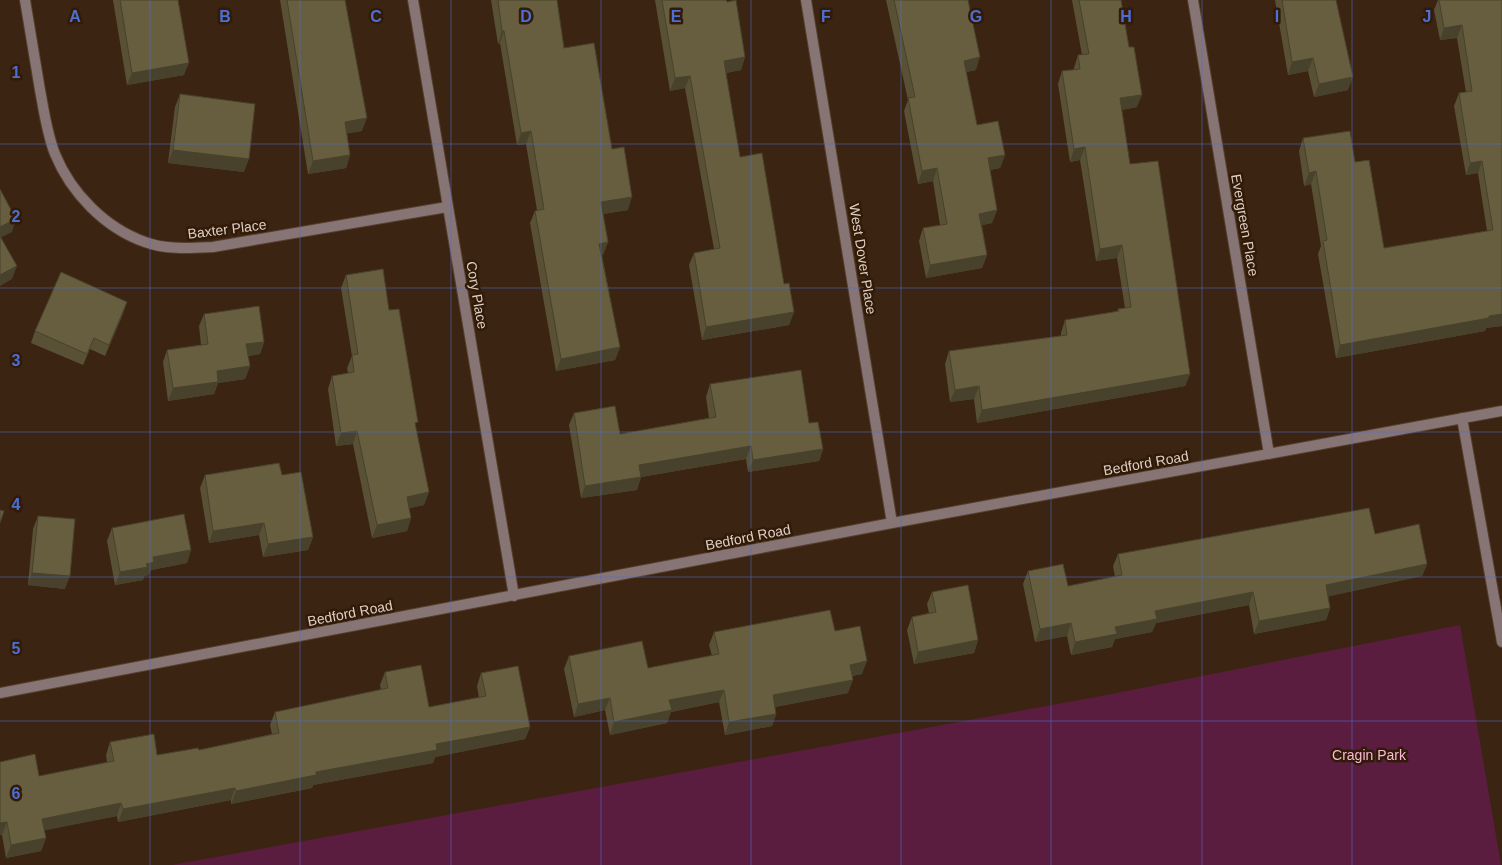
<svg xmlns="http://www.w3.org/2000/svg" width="1502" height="865" viewBox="0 0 1502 865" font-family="Arial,sans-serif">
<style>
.green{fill:#5b1d3f}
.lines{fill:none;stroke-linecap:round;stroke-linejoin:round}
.street-casing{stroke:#563f2e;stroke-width:12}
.street{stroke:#867574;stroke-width:10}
.wall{fill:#595136}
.shaded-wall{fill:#48422c}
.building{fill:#675e3f;stroke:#48422c}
.grid{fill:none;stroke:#4d6ed3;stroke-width:1;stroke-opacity:0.55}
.labels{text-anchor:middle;stroke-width:5;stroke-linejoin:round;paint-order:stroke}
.street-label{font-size:14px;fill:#decfc3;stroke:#311b08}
.park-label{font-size:14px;fill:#fbb8d7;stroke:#311b08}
.grid-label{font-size:16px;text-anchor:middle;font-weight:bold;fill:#4d6ed3;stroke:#311b08;stroke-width:5;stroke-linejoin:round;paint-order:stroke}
</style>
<rect width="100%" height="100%" fill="#3c2412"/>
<!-- green -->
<path class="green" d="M1460 625 1501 865H172L1096 697Z"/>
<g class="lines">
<defs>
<path id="street" d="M25 0C30 30 35 60 40 90 44 111 47 134 55 154 71 193 105 228 145 242 166 250 192 248 213 247L447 207
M413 0 514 596
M806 0 892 523
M1193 0 1269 454
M1462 418 1502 642
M0 693 892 523 1502 411"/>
</defs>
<!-- street casing -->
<use href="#street" class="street-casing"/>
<!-- street -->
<use href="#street" class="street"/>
</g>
<!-- wall -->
<path class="wall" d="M113 0H178L184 75 127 85Z
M280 0H345L362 131 347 133 350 155 346 168 308 174Z
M491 0H557L564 48 612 149 628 210 603 214 608 242 603 255H602L620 347 615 360 556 371 530 223 535 211 537 210 526 144 517 145 500 43 498 44Z
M655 0H726L745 57 741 70 726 73 740 157 794 312 789 325 702 340 689 265 694 253 714 249 685 88 670 91Z
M886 0H968L976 70 966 72 977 125 1005 155 1000 168 990 170 997 210 992 223 982 225 987 255 982 268 926 278 919 241 923 228 940 225 933 181 918 184 904 111 908 100Z
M1072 0H1121L1137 107 1122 110 1130 164 1190 374 1185 386 977 423 974 399 950 402 945 364 949 351 1061 336V333L1065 320 1117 312 1118 309 1125 308 1117 258 1096 261 1080 160 1070 162 1058 84 1062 71 1074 70V68L1078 55H1082Z
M1275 0H1336L1348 90 1314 97 1308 71 1288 75Z
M1438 0H1502V326L1486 328 1485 331 1336 358 1318 254 1321 246 1311 184 1304 186 1299 151 1303 138 1355 162 1384 248 1487 231 1478 173 1466 175 1454 106 1459 93 1466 92 1457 38 1440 40 1434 10Z
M180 94 244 172 168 163 175 107Z
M346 275 389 310 416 428 429 492 424 505 409 508 411 518 407 531 372 538 353 444 336 446 328 389 332 376 348 373 347 368 352 356 341 288Z
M123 314 105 356 90 349 83 365 31 343 35 331Z
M204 314 264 342 260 354 248 356 250 366 245 379 218 383 214 394 168 401 163 362 167 350 201 345 199 326Z
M710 384 809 423 823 449 819 461 748 472 746 459 641 477 637 490 581 498 569 425 574 413 620 434 709 418 706 397Z
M205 475H282L313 537 308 550 263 557 259 535 209 543 200 488Z
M38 516 65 589 28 585 33 529Z
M112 528 191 550 187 563 151 570 149 575 144 576 143 580 115 585 107 541Z
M1375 534 1427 564 1422 576 1328 596 1330 608 1326 620 1254 634 1249 605 1156 623 1152 632 1115 639 1112 647 1071 655 1067 636 1035 642 1023 584 1028 571 1068 586 1115 577 1113 566 1118 554Z
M932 592 978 640 974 653 914 664 907 630 912 617 929 613 927 604Z
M835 631 862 674 852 676 848 693 775 707 776 714 772 726 725 735 719 702 671 712 667 723 610 735 605 710 574 717 564 669 569 656 648 668 712 656 709 645 714 632Z
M385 672 429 707 479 698 477 686 481 673 530 727 525 739 435 757 433 763 313 785 312 788 231 804V800L118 822 117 816 44 830 46 838 41 851 6 858 2 835 0 762 39 776 107 762 106 755 110 742 157 755 199 750 272 734 270 725 275 712 381 690 380 685Z"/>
<!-- shaded-wall -->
<path class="shaded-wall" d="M1462 25 1457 38 1440 40 1444 28Z
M502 31H504L500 43 498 44Z
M745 57 741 70 719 74 724 61Z
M980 57 976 70 959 74 964 61Z
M1313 58 1308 71 1288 75 1292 62Z
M189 63 184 75 127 85 132 73Z
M690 76 685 88 670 91 675 78Z
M1353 77 1348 90 1314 97 1319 84Z
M1142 95 1137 107 1116 111 1120 98Z
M367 118 362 131 340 135 345 122Z
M531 131 526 144 517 145 521 133Z
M1085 147 1080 160 1070 162 1074 149Z
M173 150 249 159 244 172 168 163Z
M350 155 346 168 308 174 313 161Z
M1005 155 1000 168 983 171 988 158Z
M1482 161 1478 173 1466 175 1470 163Z
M937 168 933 181 918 184 922 171Z
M1316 171 1311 184 1304 186 1309 173Z
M632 197 628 210 597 215 601 202Z
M997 210 992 223 975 227 979 214Z
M16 219 12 232 0 238V227Z
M608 242 603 255 595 257 599 244Z
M1122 245 1117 258 1096 261 1100 249Z
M987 255 982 268 926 278 930 265Z
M17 266 12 279 0 286V275Z
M127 302 123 314 105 356 109 345Z
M794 312 789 325 702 340 706 327Z
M1502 314V326L1486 328 1485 331 1336 358 1340 345Z
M264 342 260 354 242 357 246 344Z
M620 347 615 360 556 371 561 359Z
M250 366 245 379 218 383 214 394 168 401 173 388 217 371Z
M1190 374 1185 386 977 423 982 410Z
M979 386 974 399 950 402 955 390Z
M357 431 353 444 336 446 341 433Z
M751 446 746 459 635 478 639 465Z
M823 449 819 461 748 472 753 460Z
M641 477 637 490 581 498 585 486Z
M429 492 424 505 402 510 407 497Z
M411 518 407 531 372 538 377 525Z
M264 523 259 535 209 543 213 531Z
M313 537 308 550 263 557 268 544Z
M191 550 187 563 151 570 149 575 144 576 143 580 115 585 120 572 153 557Z
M1427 564 1422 576 1322 598 1326 585Z
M32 573 70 576 65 589 28 585Z
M1253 592 1249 605 1156 623 1152 632 1115 639 1112 647 1071 655 1075 642 1155 611Z
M1330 608 1326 620 1254 634 1259 621Z
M1071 623 1067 636 1035 642 1040 629Z
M978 640 974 653 914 664 918 652Z
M867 661 862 674 845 677 850 665Z
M853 680 848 693 768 708 773 695Z
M724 690 719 702 671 712 667 723 610 735 614 722 669 700Z
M610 698 605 710 574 717 578 704Z
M776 714 772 726 725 735 729 722Z
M530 727 525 739 435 757 433 763 313 785 312 788 231 804 236 791 436 744Z
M235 788 231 800 118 822 123 809Z
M121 803 117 816 37 832 42 819Z
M7 822 2 835H0V823Z
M46 838 41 851 6 858 11 845Z"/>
<!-- building -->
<path class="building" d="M120 0H178L189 63 132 73Z
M287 0H345L367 118 345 122 350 155 313 161Z
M498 0H557L564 48 594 43 612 149 624 147 632 197 601 202 608 242 599 244 620 347 561 359 535 211 544 209 531 131 521 133 504 31H502Z
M662 0H726L727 2 736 0 745 57 724 61 740 157 762 153 784 284 789 283 794 312 706 327 694 253 720 248 690 76 675 78Z
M894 0H968L980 57 964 61 977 125 998 121 1005 155 988 158 997 210 979 214 987 255 930 265 923 228 947 224 937 168 922 171 908 98 915 97Z
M1079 0H1121L1129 47H1134L1142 95 1120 98 1130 164 1158 161 1190 374 982 410 979 386 955 390 949 351 1067 335 1065 320 1119 311 1118 309 1131 307 1122 245 1100 249 1085 147 1074 149 1062 71 1080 69 1078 55 1089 54Z
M1282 0H1336L1353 77 1319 84 1313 58 1292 62Z
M1439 0H1502V314L1489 316V318L1340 345 1323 241 1327 240 1316 171 1309 173 1303 138 1350 131 1355 162 1369 160 1384 248 1493 230 1482 161 1470 163 1459 93 1472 91 1462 25 1444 28Z
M180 94 255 104 249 159 173 150Z
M0 189 16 219 0 227Z
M0 236 17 266 0 275Z
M383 269 389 310 399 309 418 422 415 423 429 492 407 497 411 518 377 525 357 431 341 433 332 376 354 372 352 355 358 354 346 275Z
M61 272 127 302 109 345 94 338 87 354 35 331Z
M259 306 264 342 246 344 250 366 217 371 218 382 173 388 167 350 208 344 204 314Z
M801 370 809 423 818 422 823 449 753 460 751 446 639 465 641 477 585 486 574 413 615 406 620 434 716 417 710 384Z
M279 463 282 475 301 472 313 537 268 544 264 523 213 531 205 475Z
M1369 508 1375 534 1419 524 1427 564 1326 585 1330 608 1259 621 1253 592 1155 611 1157 619 1115 627 1117 634 1075 642 1071 623 1040 629 1028 571 1063 564 1068 586 1122 575 1118 554Z
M0 510 4 511 0 523Z
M184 514 191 550 153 557 154 562 146 564 148 567 120 572 112 528Z
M38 516 75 519 70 576 32 573Z
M968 585 978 640 918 652 912 617 936 612 932 592Z
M830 610 835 631 860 626 867 661 850 665 853 680 773 695 776 714 729 722 724 690 669 700 672 710 614 722 610 698 578 704 569 656 642 641 648 668 719 654 714 632Z
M421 665 429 707 486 696 481 673 518 666 530 727 436 744 437 750 316 772V775L236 791 235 788 123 809 121 803 42 819 46 838 11 845 7 822 0 823V762L35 754 39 776 114 761 110 742 154 734 157 755 198 748 199 750 279 733 275 712 388 688 385 672Z"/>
<!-- grid -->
<path class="grid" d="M150 0V865M300 0V865M451 0V865M601 0V865M751 0V865M901 0V865M1051 0V865M1202 0V865M1352 0V865M0 144H1502M0 288H1502M0 432H1502M0 577H1502M0 721H1502"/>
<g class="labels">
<!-- street labels -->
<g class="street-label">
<text transform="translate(1245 225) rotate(80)" y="5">Evergreen Place</text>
<text transform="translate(227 229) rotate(-7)" y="5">Baxter Place</text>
<text transform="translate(863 259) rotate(81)" y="5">West Dover Place</text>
<text transform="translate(477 295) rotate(80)" y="5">Cory Place</text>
<text transform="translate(1146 463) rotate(-10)" y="5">Bedford Road</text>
<text transform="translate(748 537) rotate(-11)" y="5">Bedford Road</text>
<text transform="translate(350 613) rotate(-11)" y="5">Bedford Road</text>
</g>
<!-- park labels -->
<g class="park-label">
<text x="1369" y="760">Cragin Park</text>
</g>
</g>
<g class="grid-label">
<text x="75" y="22">A</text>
<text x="225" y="22">B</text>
<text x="376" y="22">C</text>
<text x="526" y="22">D</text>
<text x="676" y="22">E</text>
<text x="826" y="22">F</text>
<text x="976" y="22">G</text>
<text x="1126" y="22">H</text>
<text x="1277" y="22">I</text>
<text x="1427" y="22">J</text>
<text x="16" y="78">1</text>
<text x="16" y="222">2</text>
<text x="16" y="366">3</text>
<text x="16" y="510">4</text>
<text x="16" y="654">5</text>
<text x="16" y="799">6</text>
</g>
</svg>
